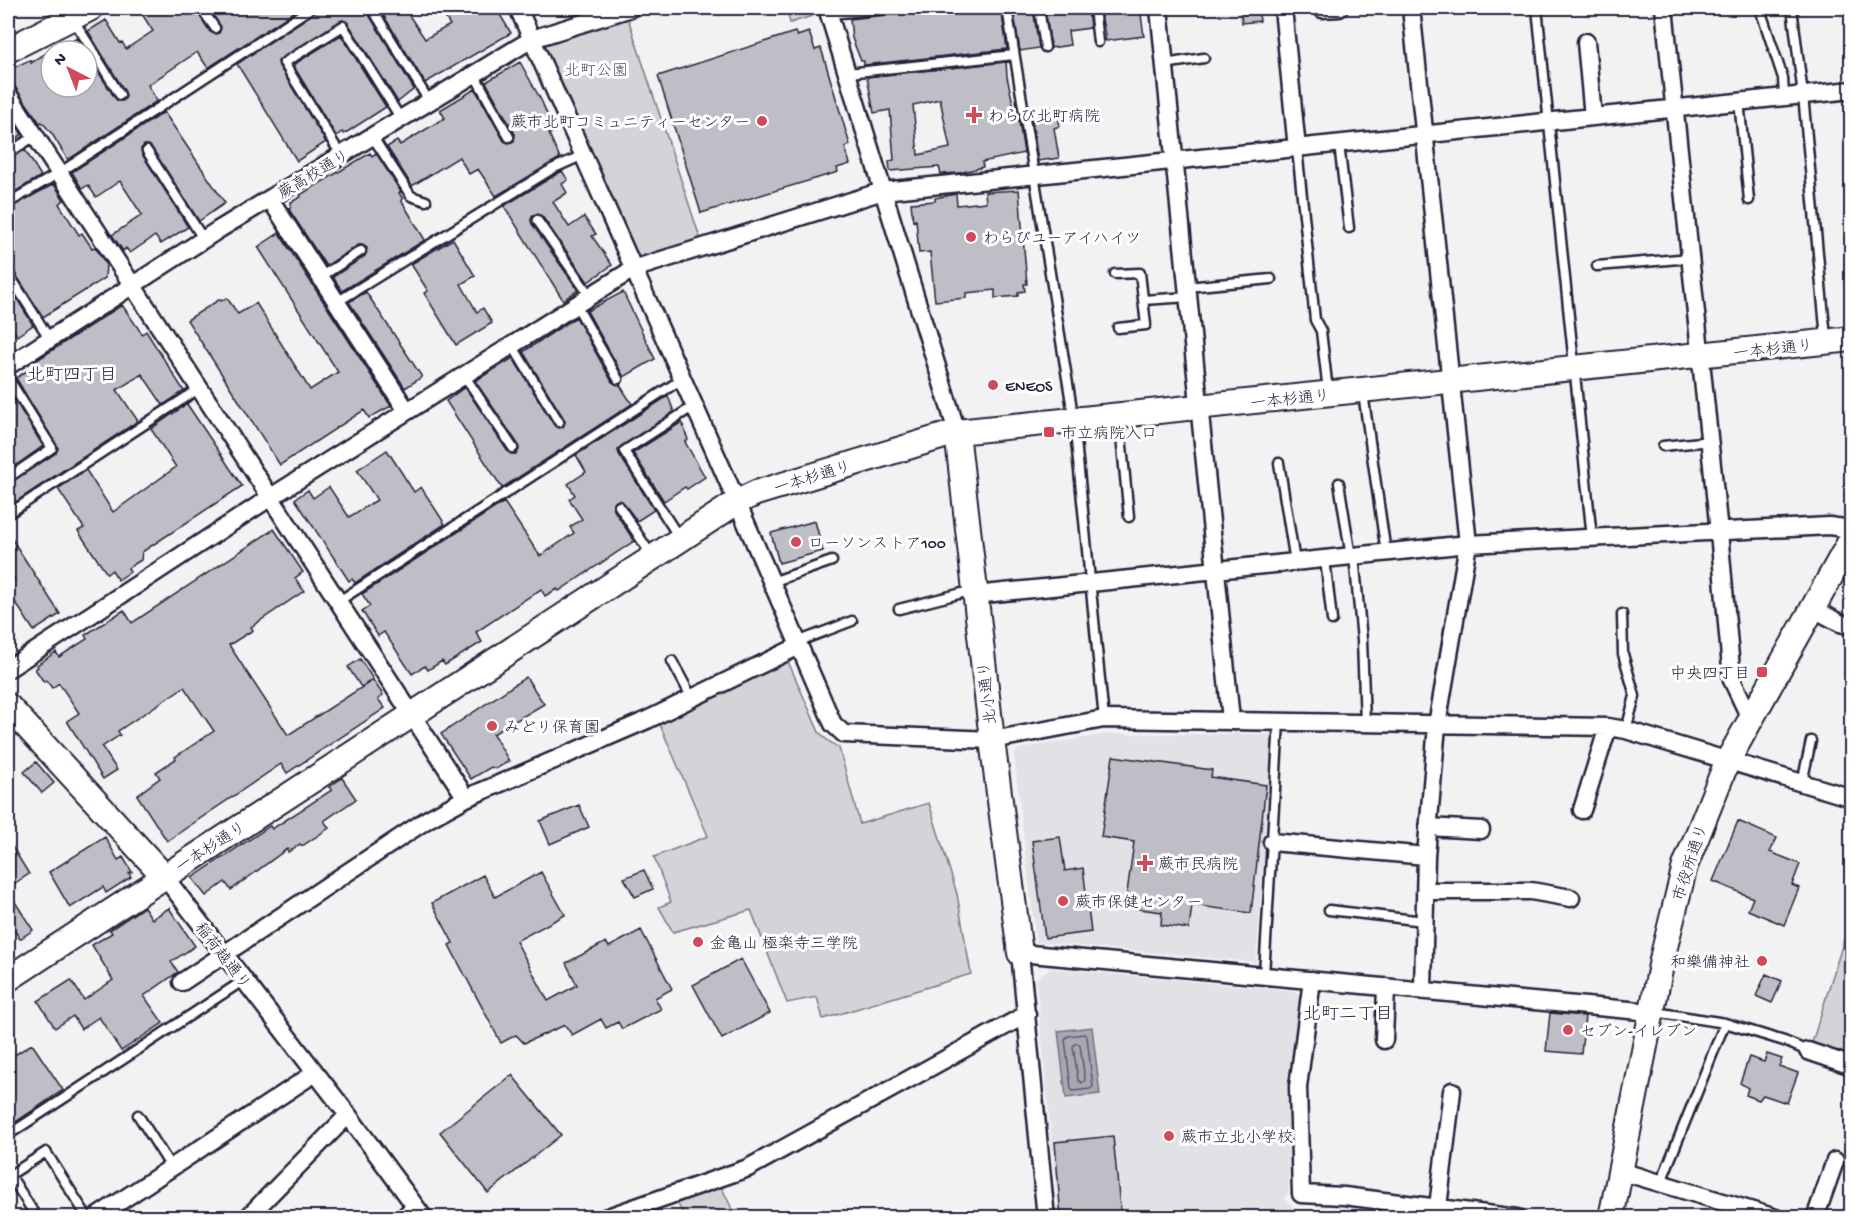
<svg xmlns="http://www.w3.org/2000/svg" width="1859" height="1225" viewBox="0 0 1859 1225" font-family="'Gochi Hand','Klee One',sans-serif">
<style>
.built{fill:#e2e2e6}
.green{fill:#d3d3d8;stroke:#7a7a8a;stroke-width:1.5}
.water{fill:#a8a8b2;stroke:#727282;stroke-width:1.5}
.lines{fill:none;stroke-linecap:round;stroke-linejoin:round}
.shore{stroke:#58586b;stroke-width:1.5}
.building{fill:#bebec6;stroke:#22223b;stroke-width:1.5;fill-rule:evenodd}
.lane-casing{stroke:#22223b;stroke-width:13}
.street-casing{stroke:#22223b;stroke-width:21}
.secondary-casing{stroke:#22223b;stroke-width:28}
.lane{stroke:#fff;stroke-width:8}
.street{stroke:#fff;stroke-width:16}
.secondary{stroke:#fff;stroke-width:24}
.poi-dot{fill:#d1495b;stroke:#fff;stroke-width:2}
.labels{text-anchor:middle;stroke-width:6;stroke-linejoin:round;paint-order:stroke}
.park-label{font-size:16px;fill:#57576a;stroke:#fff}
.poi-label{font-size:16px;fill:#22223b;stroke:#fff;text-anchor:start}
.street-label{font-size:16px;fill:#22223b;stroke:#fff}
.neighbourhood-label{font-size:18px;fill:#22223b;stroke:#fff}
</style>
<rect width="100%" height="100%" fill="#f2f2f3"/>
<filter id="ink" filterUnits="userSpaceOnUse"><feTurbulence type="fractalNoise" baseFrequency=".0167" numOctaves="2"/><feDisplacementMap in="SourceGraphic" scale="12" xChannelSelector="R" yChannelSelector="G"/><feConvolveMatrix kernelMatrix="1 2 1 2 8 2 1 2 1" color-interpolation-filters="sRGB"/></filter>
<g filter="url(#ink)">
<!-- built -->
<path class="built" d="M1106 734H1272L1256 962 1036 942 1014 756 1018 749Z
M1050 968 1295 991 1302 1000 1288 1091 1289 1181 1288 1192 1284 1199 1306 1217H1059L1036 980Z"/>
<!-- green -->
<path class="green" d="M786 8H810L812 16 790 23Z
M625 9 703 247 633 269 532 39Z
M787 659 819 732 827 740 839 748 860 824 929 803 957 894 971 974 823 1019 817 997 787 1003 751 910 673 932 659 907 671 902 654 857 708 836 658 720Z
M1851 917V1062L1811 1046Z
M721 1186 736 1217H685L676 1201Z"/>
<!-- water -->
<path class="water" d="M1092 1027 1100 1094 1066 1098 1058 1031Z"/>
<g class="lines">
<!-- shore -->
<path class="shore" d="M1084 1034 1087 1037 1093 1087 1090 1089 1073 1091 1071 1089 1065 1039 1068 1036Z
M1076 1043 1080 1045 1085 1080 1082 1083 1078 1080 1073 1046Z"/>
</g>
<!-- building -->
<path class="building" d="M138 8H195L210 32 215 34 219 33 221 27 208 8H300L208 68 197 52 148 85 157 101 68 160 52 134 42 122 40 123 15 87 8 70 30 60 31 63 51 50V87H87V54L115 98 118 101H123L126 97 125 92 88 31 106 20 120 43 122 42 126 49 153 31Z
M317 8H367L368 13 414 89 398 102 348 23 343 20 340 21 278 61 279 66 326 142 297 161 237 64 314 13Z
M379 8H404L425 39 450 25 439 8H496L511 33 425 83Z
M900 8H903V13L941 8H979L980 11 1001 8 1007 49 864 65V61H861L852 38 850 19 895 14 898 13Z
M1013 8H1033L1039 48 1020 51Z
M1045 8H1088L1090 28 1068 31 1070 45 1051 48Z
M1100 8H1140L1144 36 1106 41Z
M1240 8H1258L1260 21 1242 23Z
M795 32 797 36 809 32 815 50 821 48 850 145 845 147 850 164 837 168 838 172 701 213 658 76Z
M341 35 386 107 344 134 342 132 336 136 293 65Z
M77 38 85 51H55Z
M520 62 542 102 554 132 549 134 560 158 496 196 478 169 469 174 459 157 412 186 387 147 397 141 400 145 445 118 440 110 475 89 504 141 508 143 514 141 515 134 486 82Z
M1006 62 1007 77 1016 117 1018 116 1024 153 982 162 983 167 959 173 941 174 939 167 890 171 889 161 894 160 890 110 874 113 867 77ZM940 99 950 148 918 155 913 105Z
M1056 107 1060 126 1054 128 1059 158 1038 161 1031 113Z
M164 112 225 203 199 221 152 148 149 145H144L141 149 142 154 188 227 161 244 155 236 130 253 126 248 123 251 112 235 142 215 120 181 96 197 88 185 82 189 72 172Z
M11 117 22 134 8 146V119Z
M25 150 41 176 8 196V159Z
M370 153 372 156 376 153 401 192 399 193 403 199 401 200 425 240 342 291 333 277 365 256 367 248 363 245H358L326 266 288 208 291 207V202L301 197 300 195Z
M562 171 568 180 562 184 567 193 553 202 569 227 584 217 596 234 592 236 612 265 588 282 542 216 537 214 533 215 531 220 532 224 578 290 563 300 504 206Z
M54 184 64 200 59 204 79 235 82 233 92 248 95 247 106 264 105 278 43 317 13 270 8 267V209Z
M1019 190 1027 284H1024L1025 291 1018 292V296L995 298V290L966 293V298L935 301 930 252 919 253 916 220 913 221 911 203 935 201V198L956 194 957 205 986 202 985 192Z
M279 233 391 406 369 418 364 410 280 465 187 320 220 299 221 301 227 298 238 314 256 303 310 390 338 372 258 247Z
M453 239 475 276 461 284 477 312 483 308 492 323 456 345 424 293 428 291 411 264Z
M8 284 33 325 17 336 15 332 8 337Z
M366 292 422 377 405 388 349 302Z
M623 292 655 359 624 377 587 311Z
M122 305 142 334 146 331 184 391 163 405 142 374 117 390 138 421 8 507V484L56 453 58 448 16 378 36 365 34 362Z
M576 317 612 382 620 385 632 404 502 488 446 401 465 387 508 452 511 454H516L519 450 518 444 475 381 513 358 554 425 559 428 563 427 565 422 564 419 523 352Z
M8 389 43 446 8 471Z
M668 396 674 412 618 449 619 454 654 510 637 521 622 501 618 500 614 503V510L634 541 559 591 557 589 545 596 541 589 476 632 482 642 445 665 442 661 428 670 425 666 412 674 384 632 378 636 362 611 370 606 362 594 504 502 540 556 574 533 570 527 582 519 569 499 575 495 568 484 586 472 576 455Z
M187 404 242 486 142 552 141 560 128 568 130 572 118 580 112 570 107 574 78 531 84 528 58 489 86 470 113 512 176 467 151 429Z
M682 422 688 440 685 442 705 477 687 489 685 487 664 501 633 453Z
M387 450 414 492 421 487 445 524 355 583 352 579 349 581 295 499 308 490 313 498 329 487 349 517 377 500 357 470Z
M815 521 823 551 779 563 771 533Z
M274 529 303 572 295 578 304 591 251 627 253 630 229 645 288 735 373 680 383 695 378 699 385 708 287 773 281 764 167 841 137 795 160 778 156 772 176 759 175 757 214 731 184 687 118 731 120 735 102 747 117 770 103 779 67 721 79 713 59 683 52 688 46 680 44 682 35 669 38 667 37 665 56 652 59 657 87 639 85 635 124 610 132 623Z
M8 533 60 614 34 631 8 591V585L15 580 8 568Z
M360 659 373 679 361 687 348 667Z
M526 677 544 704 493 734 509 761 496 769 491 767 471 779 441 734Z
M1113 756 1212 770 1211 777 1266 785 1251 913 1192 905 1189 929 1161 925 1162 912 1125 907 1134 842 1101 837Z
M36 762 54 783 42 793 24 772Z
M342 778 356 799 324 821 329 828 302 846 300 844 288 852 287 849 231 890 225 882 206 896 192 878 270 826 272 829 332 790 329 787Z
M579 805 589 827 550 844 540 821Z
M1738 821 1777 838 1770 852 1800 864 1792 885 1799 888 1784 925 1748 910 1753 898 1713 881Z
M105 837 118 860 123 857 132 872 129 873 131 877 106 893 103 887 70 908 49 872Z
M1060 837 1065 871 1083 868 1091 932 1045 938 1032 841Z
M8 840 29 874 8 888Z
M644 870 653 889 635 897 624 878Z
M541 872 565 915 516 941 548 1001 577 985 566 963 606 942 609 947 641 930 672 989 655 998 661 1009 622 1029 618 1022 606 1028 601 1019 572 1035 565 1025 524 1043 516 1035 501 1043 449 945 453 943 432 903 483 875 495 897Z
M8 891 33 930 20 939 8 920Z
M144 907 152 919 169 908 195 946 171 962 178 972 144 996 163 1023 121 1051 99 1017 81 1029 73 1016 55 1028 38 1001 71 980 84 1000 113 980 92 945 112 933 110 930Z
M741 959 770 1013 722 1039 693 985Z
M1766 974 1782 981 1772 1003 1756 996Z
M1550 1013 1585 1016 1581 1054 1546 1051Z
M32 1044 63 1090 8 1127V1059Z
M1767 1054 1782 1059 1779 1066 1798 1073 1787 1103 1763 1095 1759 1100 1746 1095 1748 1088 1740 1083 1749 1057 1764 1062Z
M512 1075 561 1135 488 1193 440 1132Z
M1113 1136 1121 1218H1061L1055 1142Z"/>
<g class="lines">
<defs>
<path id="lane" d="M201 8 215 28
M1007 8 1074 421 1104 719
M1039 8 1045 47
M1094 8 1098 42
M1537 8 1592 538
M1792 8 1803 95 1826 338
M1760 9 1783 78 1784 97
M373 10 429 101
M830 14 894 8
M73 19 120 95
M1164 64 1204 58
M848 73 1014 55
M474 74 509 137
M1739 101 1749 200
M372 136 411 196 426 201
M1339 144 1349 228
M1297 149 1315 320 1321 331 1328 391
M147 151 204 240
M8 153 35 136
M341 155 284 63 343 26 401 119
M8 203 59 173 311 8
M537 220 590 296
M1597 266 1691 258
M8 273 49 338
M1115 274 1140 273 1146 325 1118 328
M320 277 361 251
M1187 287 1271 279
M1143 300 1189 297
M337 302 552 169 583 155
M576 305 618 379
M512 345 559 422
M464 375 513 448
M8 378 52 448 8 478
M1363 393 1386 553
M1119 416 1129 517
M1663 446 1710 441
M1279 463 1295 562
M1339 483 1351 557
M619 506 652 556
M8 514 200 388
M680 539 624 451 694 406
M1354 556 1362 640 1365 723
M1325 559 1332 620
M772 582 832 561
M339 601 682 379
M899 609 974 590
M1622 614 1623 654 1635 696 1626 730
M797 642 852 621
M672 661 692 698
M1802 783 1811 741
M1329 910 1424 921
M1264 975 1279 721
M1655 1012 1725 1023 1784 1041 1808 1051
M138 1115 171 1167
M8 1135 244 980
M1661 1182 1725 1023
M37 1218 10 1175 46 1152 88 1218
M397 1218 413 1203"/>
<path id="street" d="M518 8 737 502 833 724 844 734 992 740 1104 719 1608 727 1626 730 1852 798
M827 8 957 432
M1159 8 1231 720
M1283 8 1297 149
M1411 8 1468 544 1437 725 1426 856 1423 990
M1664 8 1719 532 1732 680 1750 718
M1322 9 1339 8
M1586 42 1593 117
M8 94 466 798
M270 199 407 411
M8 366 218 230 532 39 631 8
M975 595 1468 544 1829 526 1852 529
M1812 608 1840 623 1852 626
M8 669 271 497 633 269 883 191 1852 90
M1582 810 1608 727
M1428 827 1481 830
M1272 842 1426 856
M164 876 348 1115 424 1218
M1425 891H1531L1571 898
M1312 980 1298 1087 1301 1194 1344 1196 1518 1218
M182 982 428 819 466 798 647 720 799 646
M1384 1040 1386 987
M1808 1051 1852 1066
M1620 1171 1776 1218
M1438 1207 1452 1091
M95 1218 315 1073
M247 1218 348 1115
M605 1218 748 1168 1027 1014
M1046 1218 1020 953 1651 1012
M1815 1218 1835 1161"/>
<path id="secondary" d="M8 50 91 8
M957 432 992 740 1020 953
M8 706 164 876
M8 979 681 539 737 502 756 493 957 432 1852 339
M1611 1218 1663 955 1685 866 1727 762 1852 538"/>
</defs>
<!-- lane casing -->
<use href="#lane" class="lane-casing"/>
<!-- street casing -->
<use href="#street" class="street-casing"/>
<!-- secondary casing -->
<use href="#secondary" class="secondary-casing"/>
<!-- lane -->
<use href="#lane" class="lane"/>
<!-- street -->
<use href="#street" class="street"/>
<!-- secondary -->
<use href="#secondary" class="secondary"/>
</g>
</g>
<!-- markers -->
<g class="poi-dot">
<path d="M971 106h6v6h6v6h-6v6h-6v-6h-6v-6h6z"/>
<circle cx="762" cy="121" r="6"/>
<circle cx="971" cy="237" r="6"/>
<circle cx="993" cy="385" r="6"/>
<rect x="1043" y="426" width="12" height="12" rx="3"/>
<circle cx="796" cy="542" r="6"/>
<rect x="1756" y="666" width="12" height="12" rx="3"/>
<circle cx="492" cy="726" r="6"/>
<path d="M1142 854h6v6h6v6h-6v6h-6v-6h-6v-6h6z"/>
<circle cx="1063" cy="901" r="6"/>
<circle cx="698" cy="942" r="6"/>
<circle cx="1762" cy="961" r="6"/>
<circle cx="1568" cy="1030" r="6"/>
<circle cx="1169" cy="1136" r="6"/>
</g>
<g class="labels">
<!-- park labels -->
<g class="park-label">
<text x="596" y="75">北町公園</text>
</g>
<!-- poi labels -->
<g class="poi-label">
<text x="988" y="121">わらび北町病院</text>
<text x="750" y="127" text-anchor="end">蕨市北町コミュニティーセンター</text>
<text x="983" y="243">わらびユーアイハイツ</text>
<text x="1005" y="391">ENEOS</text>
<text x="1061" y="438">市立病院入口</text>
<text x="808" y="548">ローソンストア100</text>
<text x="1750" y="678" text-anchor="end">中央四丁目</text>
<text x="504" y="732">みどり保育園</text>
<text x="1158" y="869">蕨市民病院</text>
<text x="1075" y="907">蕨市保健センター</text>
<text x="710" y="948">金亀山 極楽寺三学院</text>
<text x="1750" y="967" text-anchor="end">和樂備神社</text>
<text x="1580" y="1036">セブン-イレブン</text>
<text x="1181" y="1142">蕨市立北小学校</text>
</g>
<!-- street labels -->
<g class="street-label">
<text transform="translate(313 173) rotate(-31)" y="6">蕨高校通り</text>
<text transform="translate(1773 348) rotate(-6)" y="6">一本杉通り</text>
<text transform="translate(1290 398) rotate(-6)" y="6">一本杉通り</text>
<text transform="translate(812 476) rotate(-17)" y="6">一本杉通り</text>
<text transform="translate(986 693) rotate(-97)" y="6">北小通り</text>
<text transform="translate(210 846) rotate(-33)" y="6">一本杉通り</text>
<text transform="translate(1689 862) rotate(-72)" y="6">市役所通り</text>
<text transform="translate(224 955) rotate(52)" y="6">稲荷越通り</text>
</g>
<!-- neighbourhood labels -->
<g class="neighbourhood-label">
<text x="72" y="380">北町四丁目</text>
<text x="1348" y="1019">北町二丁目</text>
</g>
</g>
<!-- margin -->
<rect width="1859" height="1225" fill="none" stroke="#fff" stroke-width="30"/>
<rect x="15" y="15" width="1829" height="1195" fill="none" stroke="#22223b" stroke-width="2" filter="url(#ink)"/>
<!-- north arrow -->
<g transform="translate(69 69) rotate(318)"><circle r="28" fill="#ffffff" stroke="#a7a7b1" stroke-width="1.5"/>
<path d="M0-4.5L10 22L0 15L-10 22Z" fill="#d1495b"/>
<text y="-9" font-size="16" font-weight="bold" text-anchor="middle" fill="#22223b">N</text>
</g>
</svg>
